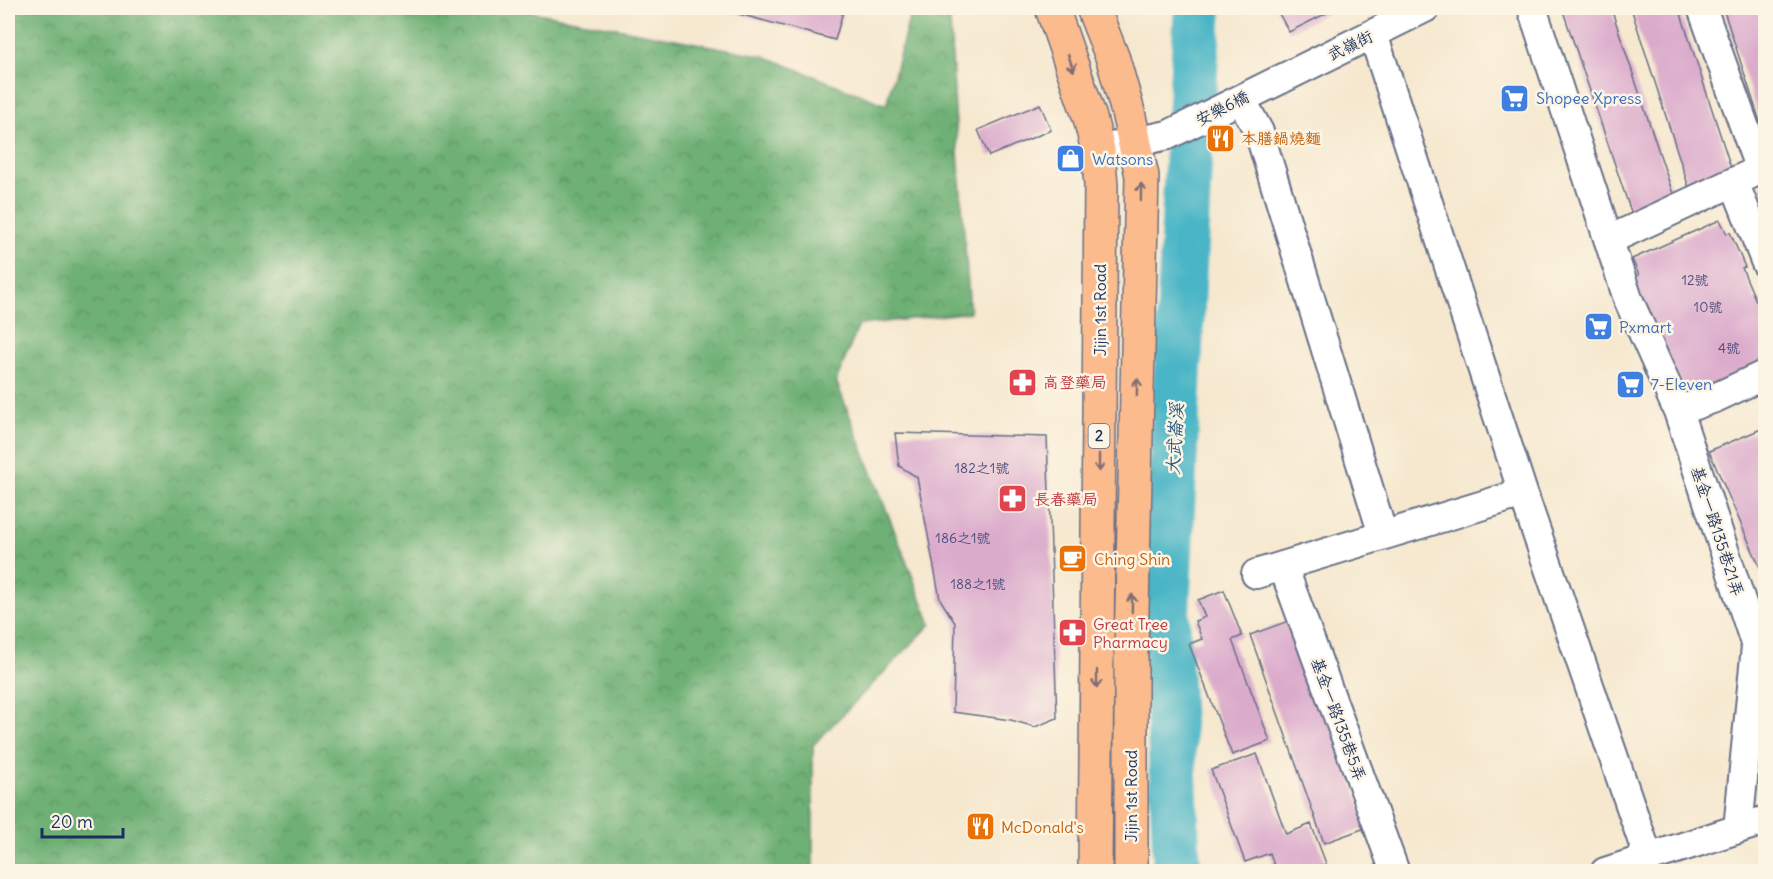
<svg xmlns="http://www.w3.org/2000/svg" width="1773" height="879" viewBox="0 0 1773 879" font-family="Delius,'LXGW WenKai TC',sans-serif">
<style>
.forest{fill:url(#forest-crowns);stroke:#447069;stroke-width:1.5}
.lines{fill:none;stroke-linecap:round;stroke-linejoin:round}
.river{stroke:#49b5c6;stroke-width:48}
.building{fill:#dbabcc}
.minor-casing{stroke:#687086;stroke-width:32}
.major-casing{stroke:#687086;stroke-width:36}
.minor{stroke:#fff;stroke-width:28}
.major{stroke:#fbbb8d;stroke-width:33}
.oneway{stroke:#806e73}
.labels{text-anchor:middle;stroke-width:5;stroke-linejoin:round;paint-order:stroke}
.number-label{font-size:14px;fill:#4b4e7a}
.shield{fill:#fcf5e5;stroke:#5e6a86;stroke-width:1.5}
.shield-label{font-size:15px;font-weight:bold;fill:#1b2f5e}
.street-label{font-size:16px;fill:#1b2f5e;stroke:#fcf5e5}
.shop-label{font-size:16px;fill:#366cbe;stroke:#fcf5e5;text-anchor:start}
.food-label{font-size:16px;fill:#c56008;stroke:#fcf5e5;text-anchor:start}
.health-label{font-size:16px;fill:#be3a42;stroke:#fcf5e5;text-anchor:start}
.water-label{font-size:18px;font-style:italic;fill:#29577d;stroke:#fcf5e5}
</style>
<defs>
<pattern id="forest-crowns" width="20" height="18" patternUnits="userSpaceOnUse" patternTransform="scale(1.5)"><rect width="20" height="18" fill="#6eb074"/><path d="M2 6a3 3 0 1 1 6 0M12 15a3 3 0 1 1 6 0" fill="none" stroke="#5a9062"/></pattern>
</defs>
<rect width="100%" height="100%" fill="#fcf5e5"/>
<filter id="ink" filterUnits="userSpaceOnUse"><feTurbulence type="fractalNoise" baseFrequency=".0167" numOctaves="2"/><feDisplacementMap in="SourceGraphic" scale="12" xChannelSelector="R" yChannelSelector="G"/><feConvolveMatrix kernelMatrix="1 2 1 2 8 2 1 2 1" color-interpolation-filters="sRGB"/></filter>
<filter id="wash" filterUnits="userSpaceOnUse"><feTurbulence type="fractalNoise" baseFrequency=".008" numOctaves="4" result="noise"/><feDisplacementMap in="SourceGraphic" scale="24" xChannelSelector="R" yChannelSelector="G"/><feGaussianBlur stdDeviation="1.35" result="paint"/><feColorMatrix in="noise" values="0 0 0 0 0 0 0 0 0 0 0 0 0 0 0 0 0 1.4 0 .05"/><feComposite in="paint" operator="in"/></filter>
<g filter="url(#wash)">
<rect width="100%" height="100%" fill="#f6e8cf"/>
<!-- forest -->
<path class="forest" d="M8 8H512L764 56 886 105 910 15 950 20 955 111 970 312 859 325 836 381 931 624 813 745V871H8Z"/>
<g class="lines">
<!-- river -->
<path class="river" d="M1177 872 1166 611 1188 164 1198 8"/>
</g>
<g id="blocks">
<!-- building -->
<path class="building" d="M717 8H844L835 40Z
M1276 8H1337L1289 32Z
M1562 8H1611L1677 206 1634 221Z
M1631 8H1679L1735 180 1691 194Z
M1723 8H1766V137H1765Z
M1040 104 1051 130 989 156 978 130Z
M1766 184V245L1742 194Z
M1720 220 1727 234 1730 232 1745 267 1742 268 1756 301 1760 300 1766 313V364L1690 397 1685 386 1682 388 1632 278 1639 275 1632 259Z
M1766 427V581L1709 451Z
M895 433 1047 437 1057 718 1035 727 1011 720 953 712 955 623 940 599 917 477 899 466Z
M1224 590 1242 636 1232 640 1270 741 1232 755 1189 644 1202 639 1195 621 1205 617 1198 600Z
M1294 619 1368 827 1324 843 1250 635Z
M1257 754 1286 834 1311 824 1327 866 1313 872H1276L1270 853 1245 862 1211 770Z"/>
</g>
</g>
<g filter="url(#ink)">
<use href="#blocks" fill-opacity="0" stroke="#687086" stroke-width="1.5"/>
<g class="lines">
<defs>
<path id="minor" d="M1532 8 1628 299 1678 411 1756 646 1738 829
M1702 8 1760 170
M1373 34 1523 493 1648 857
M1241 99 1259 132 1383 535
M1098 150 1168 135 1425 8
M1734 182 1766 263
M1609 240 1766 167
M1678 411 1715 398 1766 374
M1283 566 1395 872
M1256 574 1523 493
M1605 872 1766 820"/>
<path id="major" d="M1052 8 1090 118 1098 150 1101 185 1095 872
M1093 8 1113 59 1128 112 1142 176 1131 653V872"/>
</defs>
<!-- minor casing -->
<use href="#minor" class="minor-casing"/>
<!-- major casing -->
<use href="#major" class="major-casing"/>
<!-- minor -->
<use href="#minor" class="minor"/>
<!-- major -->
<use href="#major" class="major"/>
</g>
<!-- one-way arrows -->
<defs><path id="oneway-shaft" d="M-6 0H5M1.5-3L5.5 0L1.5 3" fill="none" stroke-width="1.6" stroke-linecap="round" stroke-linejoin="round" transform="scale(1.5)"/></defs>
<g class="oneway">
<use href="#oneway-shaft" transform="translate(1071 63) rotate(71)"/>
<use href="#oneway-shaft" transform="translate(1141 192) rotate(-89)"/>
<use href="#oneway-shaft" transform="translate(1137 387) rotate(-89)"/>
<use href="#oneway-shaft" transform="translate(1099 463) rotate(90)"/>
<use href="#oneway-shaft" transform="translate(1132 603) rotate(-89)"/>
<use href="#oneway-shaft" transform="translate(1097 679) rotate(90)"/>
</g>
</g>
<!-- icons -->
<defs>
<symbol id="supermarket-square" viewBox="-11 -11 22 22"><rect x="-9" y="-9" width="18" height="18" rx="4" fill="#3f7fe0" stroke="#fcf5e5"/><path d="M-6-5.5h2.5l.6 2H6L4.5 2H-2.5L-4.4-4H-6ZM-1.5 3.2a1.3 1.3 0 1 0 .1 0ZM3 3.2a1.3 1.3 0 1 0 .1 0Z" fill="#fff"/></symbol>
<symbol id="restaurant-square" viewBox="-11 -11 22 22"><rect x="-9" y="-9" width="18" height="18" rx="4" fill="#e8710a" stroke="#fcf5e5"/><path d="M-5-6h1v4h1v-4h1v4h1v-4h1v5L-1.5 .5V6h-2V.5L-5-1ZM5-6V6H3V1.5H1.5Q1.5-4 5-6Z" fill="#fff"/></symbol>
<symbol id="shop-square" viewBox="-11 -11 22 22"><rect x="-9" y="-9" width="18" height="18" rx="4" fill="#3f7fe0" stroke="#fcf5e5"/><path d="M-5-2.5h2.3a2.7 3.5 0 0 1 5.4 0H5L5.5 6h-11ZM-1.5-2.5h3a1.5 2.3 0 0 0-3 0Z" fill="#fff"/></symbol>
<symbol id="pharmacy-square" viewBox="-11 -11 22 22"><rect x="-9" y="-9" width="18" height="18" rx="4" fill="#e0444e" stroke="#fcf5e5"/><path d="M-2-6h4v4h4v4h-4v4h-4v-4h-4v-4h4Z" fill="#fff"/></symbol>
<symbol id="cafe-square" viewBox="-11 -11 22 22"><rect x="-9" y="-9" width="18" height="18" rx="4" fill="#e8710a" stroke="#fcf5e5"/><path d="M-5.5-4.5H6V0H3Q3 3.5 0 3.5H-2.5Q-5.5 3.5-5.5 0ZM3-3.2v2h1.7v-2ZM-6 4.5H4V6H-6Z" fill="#fff"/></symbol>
</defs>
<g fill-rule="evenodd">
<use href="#supermarket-square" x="1498" y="82" width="33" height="33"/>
<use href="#restaurant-square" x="1204" y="122" width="33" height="33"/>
<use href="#shop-square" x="1054" y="142" width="33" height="33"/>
<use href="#supermarket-square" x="1582" y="310" width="33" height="33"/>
<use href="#pharmacy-square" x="1006" y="366" width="33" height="33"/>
<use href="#supermarket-square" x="1614" y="368" width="33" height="33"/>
<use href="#pharmacy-square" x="996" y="482" width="33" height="33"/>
<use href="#cafe-square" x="1056" y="542" width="33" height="33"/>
<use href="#pharmacy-square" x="1056" y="616" width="33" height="33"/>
<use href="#restaurant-square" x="964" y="810" width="33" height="33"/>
</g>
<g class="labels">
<!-- number labels -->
<g class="number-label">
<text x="1695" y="285">12號</text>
<text x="1708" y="312">10號</text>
<text x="1729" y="353">4號</text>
<text x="982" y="473">182之1號</text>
<text x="963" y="543">186之1號</text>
<text x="978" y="589">188之1號</text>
</g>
<!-- shield labels -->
<rect class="shield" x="1088.5" y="424" width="21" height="24" rx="4.5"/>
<g class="shield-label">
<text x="1099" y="441">2</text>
</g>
<!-- street labels -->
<g class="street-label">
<text transform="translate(1350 45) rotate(-26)" y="6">武嶺街</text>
<text transform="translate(1222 108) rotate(-27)" y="6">安樂6橋</text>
<text transform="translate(1100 310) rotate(-90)" y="6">Jijin 1st Road</text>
<text transform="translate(1718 531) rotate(72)" y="6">基金一路135巷21弄</text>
<text transform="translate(1339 719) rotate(70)" y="6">基金一路135巷5弄</text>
<text transform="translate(1131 796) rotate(-90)" y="6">Jijin 1st Road</text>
</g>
<!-- shop labels -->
<g class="shop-label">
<text x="1536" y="104">Shopee Xpress</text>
<text x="1092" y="165">Watsons</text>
<text x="1619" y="333">Pxmart</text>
<text x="1651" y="390">7-Eleven</text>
</g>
<!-- food labels -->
<g class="food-label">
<text x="1241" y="144">本膳鍋燒麵</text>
<text x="1094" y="565">Ching Shin</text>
<text x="1001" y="833">McDonald's</text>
</g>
<!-- health labels -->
<g class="health-label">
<text x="1043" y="388">高登藥局</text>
<text x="1034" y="505">長春藥局</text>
<text x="1093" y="630">Great Tree<tspan x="1093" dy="18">Pharmacy</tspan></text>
</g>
<!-- water labels -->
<g class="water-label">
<text transform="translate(1175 439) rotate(-87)" y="6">大武崙溪</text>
</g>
</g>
<!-- margin -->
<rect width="1773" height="879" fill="none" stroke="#fcf5e5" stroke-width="30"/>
<!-- scale -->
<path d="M42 828v9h81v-9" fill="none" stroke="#1b2f5e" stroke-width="3"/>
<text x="51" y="828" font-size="18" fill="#1b2f5e" stroke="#fcf5e5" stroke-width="4.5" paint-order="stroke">20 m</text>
</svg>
